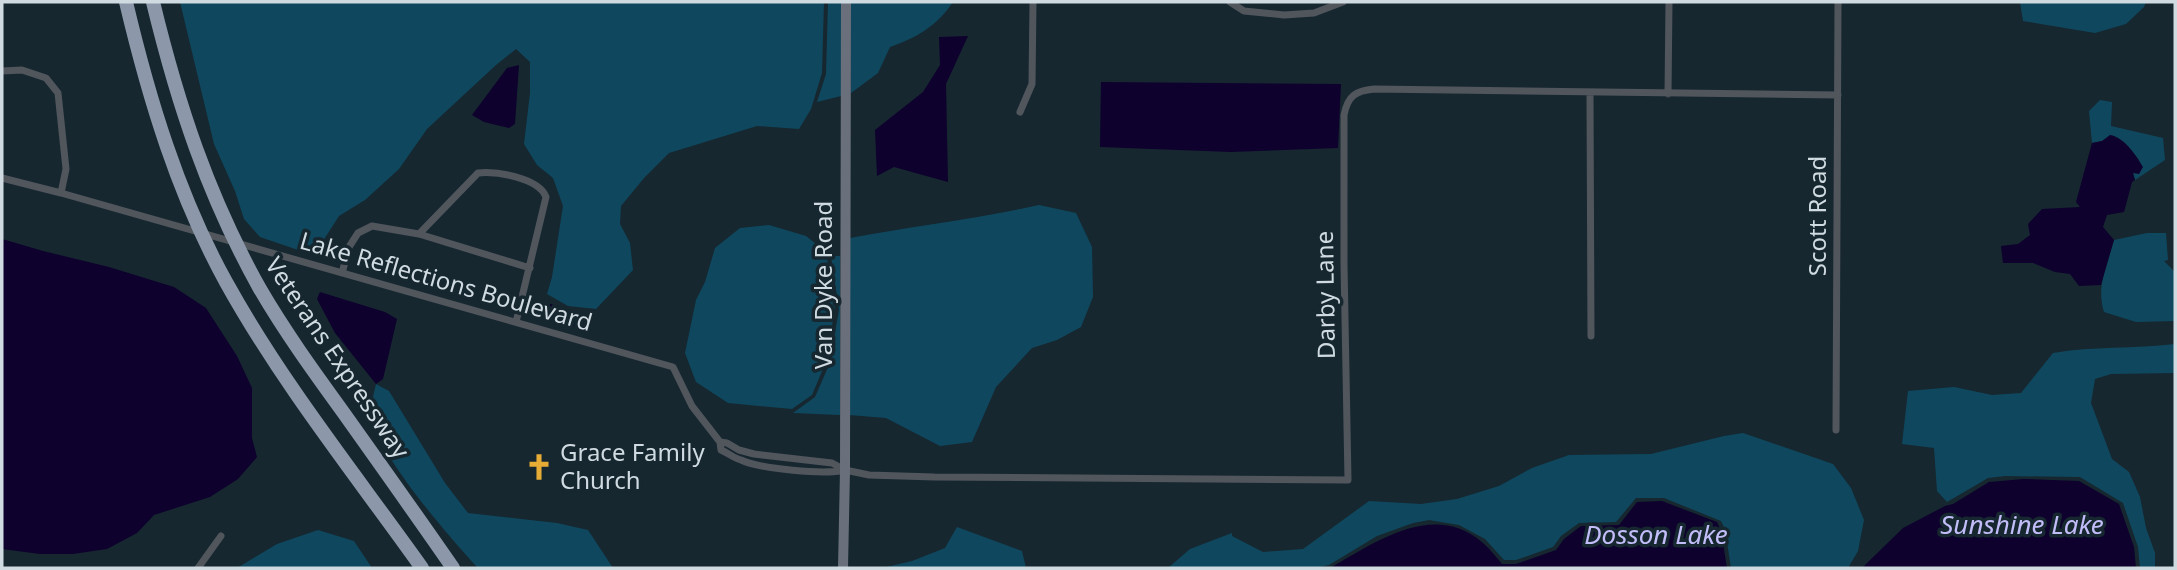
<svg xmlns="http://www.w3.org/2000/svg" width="2177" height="570" viewBox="0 0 2177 570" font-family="'Noto Sans',sans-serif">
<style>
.green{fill:#0f485e}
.water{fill:#0e012d}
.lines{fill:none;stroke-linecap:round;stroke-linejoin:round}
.minor{stroke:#51555c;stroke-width:7}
.secondary{stroke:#69707b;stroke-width:10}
.motorway{stroke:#8c98a9;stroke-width:14}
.labels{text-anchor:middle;stroke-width:7;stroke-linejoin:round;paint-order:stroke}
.street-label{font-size:24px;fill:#d0dbe1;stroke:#162730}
.poi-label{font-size:24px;fill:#d0dbe1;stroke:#162730;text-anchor:start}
.water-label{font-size:26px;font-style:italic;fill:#c2bdf8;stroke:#162730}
</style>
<rect width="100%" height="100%" fill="#162730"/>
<!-- green -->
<path class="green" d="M180 2H824L822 73 811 109 799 129 757 126 669 153 644 178 621 206 620 224 630 243 633 270 596 309 568 306 547 294 552 277 563 206 553 178 537 165 524 144 530 93V62L516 49 496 65 427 129 399 169 365 200 339 216 323 241 301 251 260 237 244 219 235 191 214 144Z
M828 2H841V96L817 102 826 74Z
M851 2H953C937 26 916 38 890 47L878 73 851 93Z
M2020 2H2146L2144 7 2126 24 2095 33 2023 21Z
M2100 100 2112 102 2111 126 2163 138 2165 160 2135 180 2133 173 2137 172 2139 160 2130 149 2102 141 2092 143 2089 111Z
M1039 205 1076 213 1092 247 1093 297 1081 327 1057 340 1032 348 996 387 972 442 940 446 886 418 849 415 850 238C913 226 976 219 1039 205Z
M769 225 806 236 826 252 835 309 825 364 812 395 792 409 728 403 696 382 685 353 696 300 705 282 715 248 740 228Z
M2147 233H2166L2168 260 2164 261 2175 272V321L2136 322 2104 312C2096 287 2107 264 2114 240Z
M831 256H840V415L793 413 815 397 829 365 839 310Z
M2175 344V373L2111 374 2095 379 2091 403 2112 459 2129 472 2140 497 2146 528 2155 553V568H2140L2138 547 2123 503 2080 477 2005 476 1988 478 1947 502 1937 491 1934 448 1902 444 1908 391 1954 387 1992 395 2021 393 2053 353C2093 346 2134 349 2175 344Z
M376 384 389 391 445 483 468 513 557 523 588 530 613 568H478C451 539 371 448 371 411 371 403 374 393 376 384Z
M1743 433 1833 464 1851 488 1864 520 1858 551 1848 568H1731L1725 529 1721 521 1664 498H1636L1616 522 1579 523 1561 536 1553 547 1516 560H1504L1485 539 1459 525 1429 520 1413 523 1377 536 1329 565 1315 568H1168L1190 549 1232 533V536L1263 552 1303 549 1369 501 1421 504 1457 499 1499 486 1532 468 1569 455 1651 454 1724 436Z
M957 527 1022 551 1026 568H882L912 561 945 548Z
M318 530 354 541 372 568H237L277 544Z"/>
<!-- water -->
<path class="water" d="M968 36 946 84 948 182 894 167 877 176 875 130 923 92 940 65 939 37Z
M519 65 515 124 509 128 484 122 472 115 507 68Z
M1101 82 1341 84 1338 148 1231 152 1100 147Z
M2110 135C2124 137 2136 155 2143 167L2139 174 2133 173 2135 180 2132 182 2124 212 2107 215 2103 227 2114 240 2101 285 2079 286 2070 274 2055 272 2033 263H2003L2001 246 2018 244 2030 235 2028 224 2042 209 2080 207 2076 202 2092 143 2102 141Z
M2 239 43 251 109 267 174 287 206 308 237 356 252 388V438L257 457 238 479 210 497 154 515 137 533 107 549 73 554H40L2 549Z
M320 292 385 312 397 319 383 379 376 384 335 333 317 299Z
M551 304 589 317 587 328C576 329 543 317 534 311L538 306Z
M2024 479 2079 481 2119 504 2134 547 2136 568H1862L1903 528 1945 506 1953 504 1989 482Z
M1662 501 1717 522 1721 531 1727 568H1330C1376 542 1434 500 1483 543 1490 549 1496 557 1502 564H1516L1556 550 1564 539 1581 526 1619 525 1637 502Z"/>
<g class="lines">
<!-- minor -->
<path class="minor" d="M1230 2 1244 11 1284 15 1314 13 1343 2
M2 71 22 70 46 78 58 93 66 169 61 193
M1590 93 1591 336
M1668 94 1669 2
M1020 112 1032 84 1033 2
M2 178 61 193 673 367 692 406 720 442 721 450C728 453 734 458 741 460 761 469 824 475 845 470
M419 234 478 173C497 171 539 178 546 197L516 322
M342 273 349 247 358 233 372 226 419 234 530 268
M1836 430 1838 2
M720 442 727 443 739 450 754 454 832 463 845 470 869 475 934 477 1348 480 1344 264V115C1348 95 1356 91 1374 89L1838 95
M198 568 221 536"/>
<!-- secondary -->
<path class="secondary" d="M843 568 845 470 846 2"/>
<!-- motorway -->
<path class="motorway" d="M126 2C149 99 178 195 226 282 282 383 355 474 422 568
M153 2C178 105 208 196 260 289 285 332 314 372 343 412 380 464 417 516 453 568"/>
</g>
<!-- icons -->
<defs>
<symbol id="church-bare" viewBox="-9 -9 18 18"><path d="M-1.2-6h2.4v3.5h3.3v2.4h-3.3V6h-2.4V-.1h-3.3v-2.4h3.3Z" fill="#e7ac36" stroke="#162730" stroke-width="2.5" paint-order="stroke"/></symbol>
</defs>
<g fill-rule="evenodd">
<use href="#church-bare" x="520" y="448" width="38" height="38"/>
</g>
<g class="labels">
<!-- street labels -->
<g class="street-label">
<text transform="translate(1818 216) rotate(-90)" y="8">Scott Road</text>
<text transform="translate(446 282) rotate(16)" y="8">Lake Reflections Boulevard</text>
<text transform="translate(824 285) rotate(-90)" y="8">Van Dyke Road</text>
<text transform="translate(1326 295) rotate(-91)" y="8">Darby Lane</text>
<text transform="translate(337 358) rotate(56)" y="8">Veterans Expressway</text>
</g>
<!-- poi labels -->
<g class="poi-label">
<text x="560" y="461">Grace Family<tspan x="560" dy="28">Church</tspan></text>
</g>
<!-- water labels -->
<g class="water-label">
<text x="2022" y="534">Sunshine Lake</text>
<text x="1656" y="544">Dosson Lake</text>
</g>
</g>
<!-- border -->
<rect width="2177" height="570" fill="none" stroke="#d0dbe1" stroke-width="7"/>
</svg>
